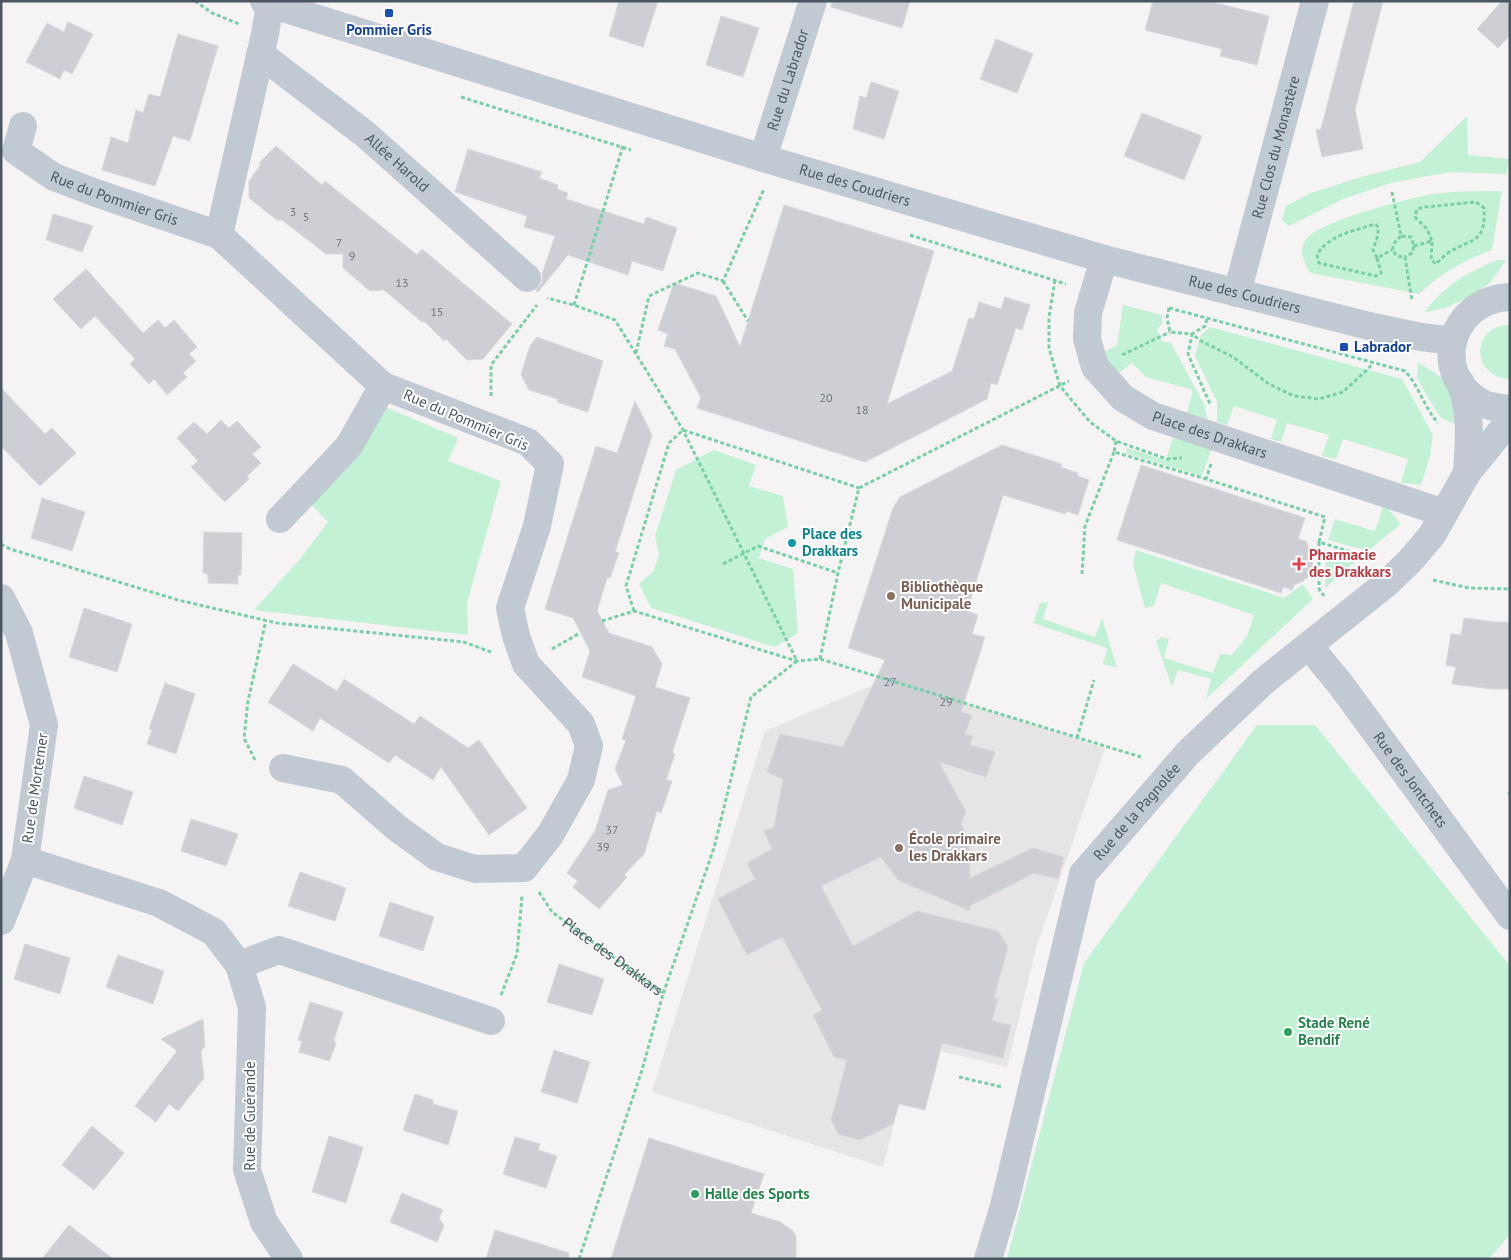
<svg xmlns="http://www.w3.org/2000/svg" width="1511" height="1260" viewBox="0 0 1511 1260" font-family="'PT Sans',sans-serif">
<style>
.education{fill:#e6e4e5}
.green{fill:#c3f1d5}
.building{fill:#cdcfd5;stroke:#d7d9de}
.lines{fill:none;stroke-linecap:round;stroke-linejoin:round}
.path{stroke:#7ad0a6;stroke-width:3;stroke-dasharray:4 2.5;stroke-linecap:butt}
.minor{stroke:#c1cad2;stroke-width:28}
.transit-dot{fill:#1a4fb4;stroke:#fff;stroke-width:2}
.culture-dot{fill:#0f9aa8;stroke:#fff;stroke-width:2}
.health-dot{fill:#e0444e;stroke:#fff;stroke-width:2}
.education-dot{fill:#8d6e63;stroke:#fff;stroke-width:2}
.leisure-dot{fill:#2e9e5b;stroke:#fff;stroke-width:2}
.labels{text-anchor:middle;stroke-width:4;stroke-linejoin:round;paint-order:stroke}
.number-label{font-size:12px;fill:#6b747e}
.transit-label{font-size:15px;font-weight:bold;fill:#164399;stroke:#fff}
.street-label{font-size:15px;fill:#4a5661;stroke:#fff}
.culture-label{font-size:15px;font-weight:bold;fill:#0d838f;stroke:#fff;text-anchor:start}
.health-label{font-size:15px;font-weight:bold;fill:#be3a42;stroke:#fff;text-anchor:start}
.education-label{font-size:15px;font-weight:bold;fill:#785e54;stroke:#fff;text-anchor:start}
.leisure-label{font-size:15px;font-weight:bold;fill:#27864d;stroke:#fff;text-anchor:start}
</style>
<rect width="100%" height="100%" fill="#f5f3f3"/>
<!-- education -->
<path class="education" d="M888 679 1105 748 1036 948 1007 1067 941 1051 925 1110 899 1104 883 1167 652 1092 765 731Z"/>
<!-- green -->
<path class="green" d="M1467 116 1468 155 1509 159 1506 174 1450 172 1391 183 1343 199 1289 226 1282 220 1286 206 1311 193 1361 177 1420 162Z
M1502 191 1492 250C1464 260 1441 273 1419 294L1311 273C1304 263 1297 249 1307 238 1321 221 1417 195 1441 193 1461 191 1482 191 1502 191Z
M1497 260H1506L1490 283 1469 297 1445 308 1425 312C1445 285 1466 273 1497 260Z
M1123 305 1162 315V324L1157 329 1161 341 1171 343 1205 406 1207 419 1187 413 1193 390 1146 377 1132 363 1115 376 1101 354 1117 345Z
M1510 325V379C1470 377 1471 325 1510 325Z
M1210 327 1402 379 1433 435 1430 456 1421 485 1401 483 1408 459 1343 439 1336 459 1322 456 1329 435 1287 423 1281 442 1271 439 1277 420 1234 406 1227 425 1217 422V402L1195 356 1201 335Z
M1418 363C1449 379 1455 389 1455 424L1441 418 1429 399 1417 378Z
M385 407 458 438 448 461 501 481 467 603 468 635 254 610 300 559 328 522 311 504Z
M1174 434 1212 448 1202 476 1126 453 1127 448 1166 460Z
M714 450 756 465 749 486 783 496 788 527 765 539 759 558 793 569 798 633 775 647 651 608 639 584 653 572 659 554 655 536 676 470Z
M1384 504 1401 524 1368 551 1328 540 1335 519 1375 531Z
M1136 550 1284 598 1303 584 1313 599 1206 699 1211 679 1178 670 1172 687 1156 641 1162 637 1169 639 1164 658 1213 673 1220 654 1232 655 1247 636 1254 615 1161 583 1154 606 1145 608 1133 564Z
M1325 552 1356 561 1325 588Z
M1048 602 1043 619 1095 637 1102 618 1117 668 1103 664 1107 648 1033 623 1040 603Z
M1257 725H1315L1510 966V1234L1489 1259H1007L1084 963Z"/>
<!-- building -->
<path class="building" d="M619 1H658L643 47 609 36Z
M832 1H910L902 28 831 7Z
M1153 1H1207L1269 16 1257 65 1220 56 1222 49 1145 30Z
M1354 1H1383L1355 109 1363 149 1322 157 1316 130 1321 129Z
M1502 1H1510V35L1498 48 1477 29Z
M721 16 759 28 743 77 706 65Z
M68 22 93 34 72 74 64 70 60 79 26 62 47 23 64 32Z
M178 34 218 46 190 141 173 136 155 186 102 170 111 137 128 143 136 110 143 113 149 94 160 97Z
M996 39 1033 54 1017 93 980 79Z
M871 82 899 91 884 139 853 129 860 96 866 98Z
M1142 113 1202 136 1184 180 1124 156Z
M276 146 322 185 325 181 417 255 422 249 512 324 483 359 467 360 446 339 444 341 425 322H422L384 290 370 291 343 268V254H326L282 220H277L249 198V181L261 164 259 163Z
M468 149 542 172 539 178 558 185 557 189 568 193 566 199 644 224 646 217 677 228 663 271 632 261 628 275 568 255 538 292 536 291 542 282V274L555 236 524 227 527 216 455 192Z
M784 205 934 251 887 404 952 371 969 318 974 319 979 302 1001 309 1005 297 1030 305 1022 330 1016 328 997 385 991 383 987 399 865 462 697 408 701 398 675 349 664 346 668 334 658 330 674 283 716 296 740 347Z
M53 214 93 226 82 252 46 240Z
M86 269 143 333 158 320 165 328 174 320 197 347 189 354 196 361 183 373 187 377 167 395 154 379 149 384 130 364 135 359 95 316 81 329 53 299Z
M537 337 603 361 588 412 557 402 558 399 529 390 521 374 530 346Z
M1 388 45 434 52 428 76 453 40 486 1 446Z
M635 401 652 435 615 552 619 553 610 578H607L597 611 609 633 652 647 662 664 655 687 690 698 672 753 675 754 666 780 672 781 661 813 657 811 644 854 624 875 627 877 599 909 573 887 578 881 567 873 595 831 608 790 623 785 615 769 626 740 622 739 636 696 582 677 590 651 573 618 545 609 596 446 617 453Z
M221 420 229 428 237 421 261 447 252 454 261 463 247 476 249 479 225 502 191 467 198 461 177 438 194 422 207 434Z
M1002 445 1062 464 1061 467 1078 473 1077 476 1089 480 1078 515 1067 511 1065 514 1003 495 967 611 978 615 972 634 985 637 961 712 972 715 965 734 973 736 970 745 995 752 986 777 939 762 966 812 961 823 969 844 970 878 1033 848 1064 857 1058 879 1034 873 970 906V911L898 880 881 857 821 886 853 946 917 911 998 931 1008 947 994 998 998 999 992 1021 1011 1025 1003 1058 942 1043 925 1110 899 1104 893 1124 860 1140 838 1134 831 1120 847 1060 834 1057 813 1015 822 1010 782 937 747 955 718 899 755 879 747 863 772 849 764 831 774 827 783 779 767 772 780 734 843 747 885 660 848 648 893 508 900 497Z
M1141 465 1305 518 1298 539 1306 541 1312 556 1313 567 1309 576 1303 581 1294 585 1292 590 1283 587 1281 593 1117 540Z
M42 498 85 512 72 551 31 538Z
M204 532 242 533 241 575H238V584L208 583V574L203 573Z
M84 608 132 624 117 672 69 657Z
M1464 618 1496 622H1510V689H1492L1452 684 1456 667 1446 665 1451 634 1461 635Z
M293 664 337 691 344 679 414 724 420 716 468 748 479 740 527 808 489 835 441 767 433 780 395 755 389 763 320 718 313 731 268 702Z
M165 683 195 694 176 754 147 744 152 730 149 729Z
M84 776 133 792 122 825 74 808Z
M191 819 238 834 226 866 181 851Z
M300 872 346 888 335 921 288 906Z
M390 902 434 917 423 951 379 936Z
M25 944 70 958 60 994 14 979Z
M118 955 164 971 153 1004 106 987Z
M559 964 604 979 592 1015 547 1002Z
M310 1002 343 1012 334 1040 336 1044 329 1061 299 1052 302 1041 298 1040Z
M203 1019 205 1046 201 1051 204 1078 178 1111 169 1104 156 1122 135 1106 177 1051 161 1039Z
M554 1050 590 1062 577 1103 541 1092Z
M415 1094 433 1100V1104L458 1111 448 1145 403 1130Z
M92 1126 124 1153 94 1190 62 1165Z
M329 1136 363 1147 346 1203 312 1192Z
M515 1137 540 1144 538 1150 557 1156 546 1188 503 1174Z
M649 1138 764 1174 751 1213 780 1222 793 1231 796 1236V1259H611Z
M402 1193 443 1210 439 1218 444 1226 437 1242 390 1222Z
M69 1225 113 1259H42Z
M495 1230 569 1253 568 1259H486Z"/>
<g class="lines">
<!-- path -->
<g class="path">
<path d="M195 1 212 13 239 24"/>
<path d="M461 97 631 150"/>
<path d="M1392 192 1401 236 1411 237 1414 246 1412 253 1405 257"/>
<path d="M910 235 1066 284"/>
<path d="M1401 236 1395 242 1392 250 1397 256 1405 257 1412 301"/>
<path d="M1414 246 1432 241 1431 259 1436 264C1440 260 1444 256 1448 253 1472 237 1486 245 1484 208L1476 202 1425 207 1417 209 1415 217 1427 229 1432 241"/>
<path d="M1377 258 1381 273 1376 276 1319 263 1317 255C1328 235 1354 231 1375 224L1378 227V235L1373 250 1377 258 1392 250"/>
<path d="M1055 280 1049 317V348L1060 386 1090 422 1116 441 1167 459 1182 458"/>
<path d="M723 281 748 321"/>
<path d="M574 305 623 146"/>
<path d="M1169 308 1405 371C1419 386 1424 407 1438 423"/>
<path d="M1169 308 1167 318 1170 332 1192 334 1188 354 1210 404"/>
<path d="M1207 319 1205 326 1192 334 1201 341 1233 357 1269 384 1294 396 1319 399 1343 392 1369 368 1373 362"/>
<path d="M636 353 649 296 698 273 723 281 764 189"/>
<path d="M1122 355 1170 332"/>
<path d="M491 396V365L537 305"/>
<path d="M1116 441 1114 452 1206 479"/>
<path d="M1211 464 1206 479 1325 517 1319 542 1371 558"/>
<path d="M1319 542V589L1324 596"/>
<path d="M1 544 10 549 178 600 277 623 464 642 491 652"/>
<path d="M723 564 758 546 838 573"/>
<path d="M1082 574 1085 526 1114 452"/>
<path d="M1433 580 1469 588 1510 589"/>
<path d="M634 611 626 586 669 443 683 430 859 488"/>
<path d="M602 621 634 611 797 661 820 659 1141 757"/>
<path d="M552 649 580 633"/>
<path d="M820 659 838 573 859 488 1069 381"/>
<path d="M1077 738 1094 680"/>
<path d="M255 760 244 738 248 701 266 620"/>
<path d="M1508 794 1510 793"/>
<path id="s1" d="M539 892 552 912 663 994 714 848 751 697 797 661 683 430 615 320 574 305 547 298"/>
<path d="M501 995 517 954 522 896"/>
<path d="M959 1077 1002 1087"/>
<path d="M579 1259 642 1070 663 994"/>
</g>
<!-- minor -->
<g class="minor">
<path id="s2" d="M264 1 270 4 763 158 1104 259 1369 326 1421 337 1453 341"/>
<path d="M270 4 265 34 219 235 383 386 528 442 550 464 537 526 510 608 516 636 526 664 581 724 589 746 581 780 550 835 524 868 475 869 437 857 397 828 342 780 283 768"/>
<path id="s3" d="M260 54 365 134 527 278"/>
<path id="s4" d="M23 126 16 151 54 177 96 193 219 235"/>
<path id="s5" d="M763 158 813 1"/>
<path id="s6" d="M1104 259 1088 313 1087 339 1095 367 1123 398 1153 416 1444 513"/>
<path id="s7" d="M1237 293 1315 1"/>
<path d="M1510 297C1451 299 1429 372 1480 402 1489 407 1500 408 1510 409"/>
<path d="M1460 382C1472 414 1469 439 1467 473"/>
<path d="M280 519 349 446 383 386"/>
<path d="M1 598 19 633 44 725 25 860 1 921"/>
<path id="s8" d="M1309 646 1341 685 1510 916"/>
<path d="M25 860 159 903 214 932 239 965 252 1007 247 1170 264 1222 289 1259"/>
<path d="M239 965 279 950 491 1021"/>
<path id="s9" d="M988 1259 1004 1206 1083 874 1188 753 1264 681 1387 583 1410 561 1432 535 1467 473 1510 420"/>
</g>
</g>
<!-- markers -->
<g class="transit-dot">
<rect x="384" y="8" width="10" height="10" rx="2.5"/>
<rect x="1339" y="342" width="10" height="10" rx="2.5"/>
</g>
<circle class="culture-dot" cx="792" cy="543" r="5"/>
<path class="health-dot" d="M1296.5 556.5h5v5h5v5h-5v5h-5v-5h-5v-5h5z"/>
<g class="education-dot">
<circle cx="891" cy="596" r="5"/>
<circle cx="899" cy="848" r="5"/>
</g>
<g class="leisure-dot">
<circle cx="1288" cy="1032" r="5"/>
<circle cx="695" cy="1194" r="5"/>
</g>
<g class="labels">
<!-- number labels -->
<g class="number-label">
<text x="293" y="216">3</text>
<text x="306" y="221">5</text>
<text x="339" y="247">7</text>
<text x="352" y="260">9</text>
<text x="402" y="287">13</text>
<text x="437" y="316">15</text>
<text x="826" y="402">20</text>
<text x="862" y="414">18</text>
<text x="890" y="686">27</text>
<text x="946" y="706">29</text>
<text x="612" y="834">37</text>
<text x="603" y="851">39</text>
</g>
<!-- transit labels -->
<g class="transit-label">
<text x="389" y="35">Pommier Gris</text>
<text x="1354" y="352" text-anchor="start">Labrador</text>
</g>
<!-- street labels -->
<g class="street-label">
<text dy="5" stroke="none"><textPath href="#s5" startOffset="82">Rue du Labrador</textPath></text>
<text dy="5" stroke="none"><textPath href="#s7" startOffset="151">Rue Clos du Monastère</textPath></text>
<text dy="5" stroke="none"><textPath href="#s3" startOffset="175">Allée Harold</textPath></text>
<text dy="5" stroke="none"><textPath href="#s2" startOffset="619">Rue des Coudriers</textPath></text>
<text dy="5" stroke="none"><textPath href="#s4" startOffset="136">Rue du Pommier Gris</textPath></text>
<text dy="5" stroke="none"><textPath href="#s2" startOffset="1024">Rue des Coudriers</textPath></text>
<text transform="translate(466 420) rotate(23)" y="5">Rue du Pommier Gris</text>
<text dy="5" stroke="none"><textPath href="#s6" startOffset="248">Place des Drakkars</textPath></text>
<text dy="5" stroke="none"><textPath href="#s8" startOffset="168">Rue des Jontchets</textPath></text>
<text transform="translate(35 788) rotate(-82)" y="5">Rue de Mortemer</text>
<text dy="5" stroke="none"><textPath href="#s9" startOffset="479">Rue de la Pagnolée</textPath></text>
<text dy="5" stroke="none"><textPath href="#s1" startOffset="99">Place des Drakkars</textPath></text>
<text transform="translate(250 1116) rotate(-90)" y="5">Rue de Guérande</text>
</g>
<!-- culture labels -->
<g class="culture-label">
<text x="802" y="539">Place des<tspan x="802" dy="17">Drakkars</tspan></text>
</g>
<!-- health labels -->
<g class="health-label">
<text x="1309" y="560">Pharmacie<tspan x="1309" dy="17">des Drakkars</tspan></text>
</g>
<!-- education labels -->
<g class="education-label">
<text x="901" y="592">Bibliothèque<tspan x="901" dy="17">Municipale</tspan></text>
<text x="909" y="844">École primaire<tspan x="909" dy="17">les Drakkars</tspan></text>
</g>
<!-- leisure labels -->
<g class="leisure-label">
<text x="1298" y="1028">Stade René<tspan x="1298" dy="17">Bendif</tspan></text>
<text x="705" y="1199">Halle des Sports</text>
</g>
</g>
<!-- border -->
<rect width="1511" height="1260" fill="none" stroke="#4a5661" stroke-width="5"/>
</svg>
